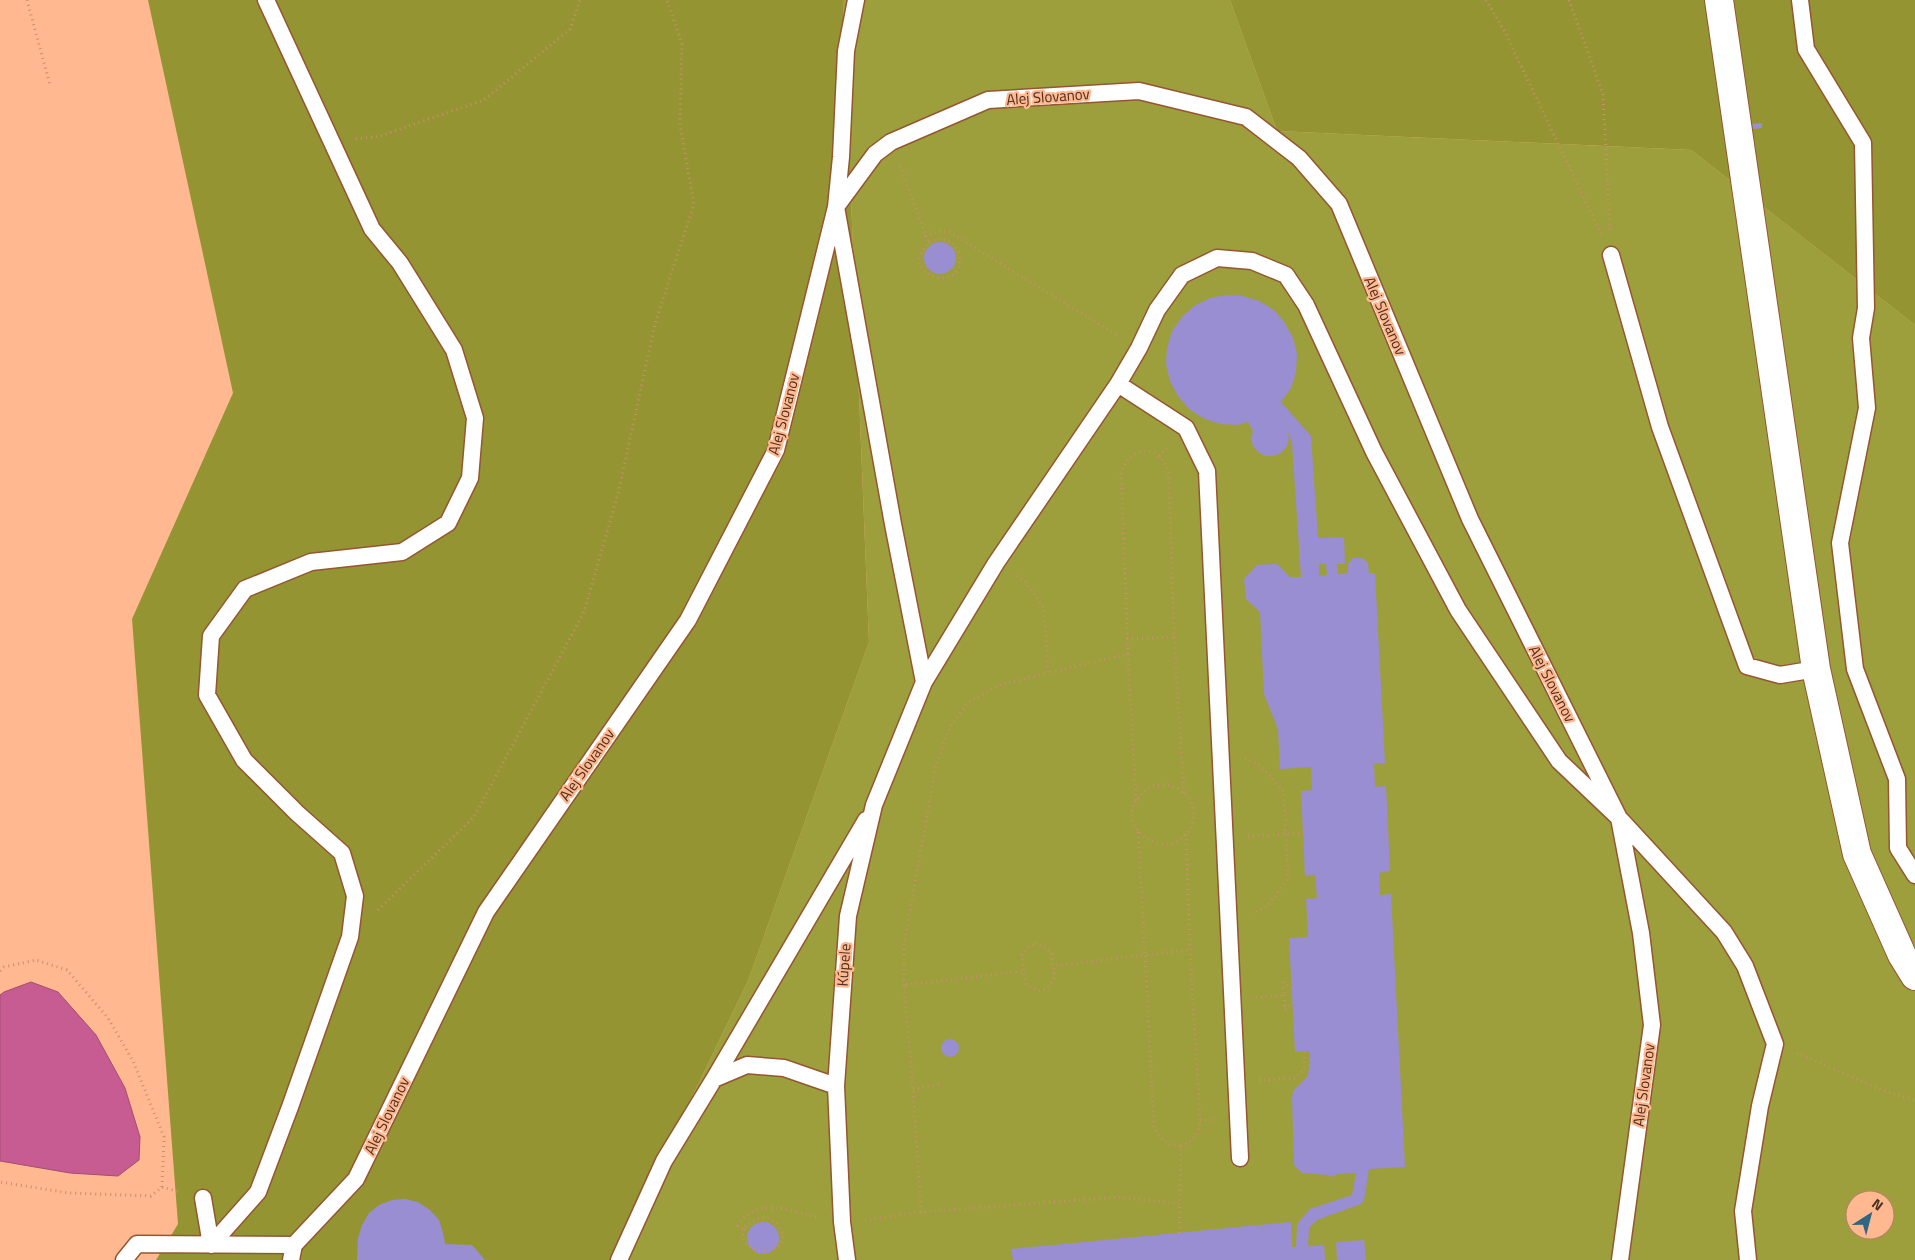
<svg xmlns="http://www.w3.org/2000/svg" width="1915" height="1260" viewBox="0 0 1915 1260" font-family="'Titillium Web',sans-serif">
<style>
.green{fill:#9d9f3c;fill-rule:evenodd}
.forest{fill:#949532}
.water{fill:#c75c93;stroke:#a24e70}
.building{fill:#988ed1;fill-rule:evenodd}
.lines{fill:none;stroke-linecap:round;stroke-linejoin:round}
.lane-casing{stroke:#955631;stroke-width:19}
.secondary-casing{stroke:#955631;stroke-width:30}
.path{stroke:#c98f6e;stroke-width:3;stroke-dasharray:1 4;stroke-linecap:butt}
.lane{stroke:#fff;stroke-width:16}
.secondary{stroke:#fff;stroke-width:28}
.labels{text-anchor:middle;stroke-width:4.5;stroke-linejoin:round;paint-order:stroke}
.street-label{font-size:15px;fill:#4c2f1f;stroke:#ffb890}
</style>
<rect width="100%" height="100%" fill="#ffb890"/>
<!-- green -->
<path class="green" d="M843 0H1230L1277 131 1691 150 1915 325V1260H613L748 981 869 642ZM1855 1200H1885V1230H1855Z"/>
<!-- forest -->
<path class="forest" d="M148 0H843L869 642 748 981 613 1260H156L178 1224 132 619 233 393Z
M1230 0H1915V325L1691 150 1277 131Z"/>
<!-- water -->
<path class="water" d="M31 982 58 992 96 1035 125 1088 140 1137 139 1160 118 1176 70 1173 0 1161V995L4 992Z"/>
<!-- building -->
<path class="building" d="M1762 123V128L1753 129 1752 124Z
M924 258a16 16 0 1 1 32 0a16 16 0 1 1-32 0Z
M1226 295 1243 296 1259 301 1274 310 1285 323 1293 338 1297 354 1296 372 1291 388 1281 402 1311 436 1318 538 1344 537 1345 564H1337L1338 574 1348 573V564L1353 558H1362L1368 563 1369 573H1375L1385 763 1374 764 1375 787 1386 786 1390 871 1379 873 1380 895 1391 894 1405 1167 1369 1169 1364 1200 1361 1204 1317 1220 1309 1228 1308 1246 1324 1245 1325 1260H1013L1011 1249 1291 1222 1292 1247H1296L1297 1224 1310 1209 1352 1195 1356 1173 1338 1174 1332 1177 1328 1175 1302 1173 1294 1165 1292 1098 1293 1091 1307 1077 1309 1069 1310 1051 1295 1052 1289 938 1308 937 1306 899 1317 898 1315 875 1305 876 1301 791 1312 790 1311 767 1280 769 1278 729 1264 694 1260 612 1246 599 1244 579 1257 565 1277 564 1290 577H1301L1292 443 1287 429 1289 438 1287 446 1282 452 1274 456H1266L1258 452 1253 446 1251 438 1253 431 1248 422 1237 425 1220 424 1203 418 1189 409 1178 396 1170 381 1166 364 1167 348 1172 331 1182 317 1194 306 1210 298ZM1319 564H1326L1327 575 1319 576Z
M941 1048a9 9 0 1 1 18 0a9 9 0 1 1-18 0Z
M405 1199 418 1202 430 1210 439 1220 443 1233 445 1244 472 1245 485 1260H357L358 1238 362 1225 369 1213 379 1205 392 1200Z
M747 1238a16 16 0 1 1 32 0a16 16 0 1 1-32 0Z
M1364 1240 1366 1260H1337L1336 1242Z"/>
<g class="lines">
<defs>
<path id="lane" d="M856 0 846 51 841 157 836 207 893 524 924 682
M1800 0 1806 49 1863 143 1866 308 1861 338 1867 408 1840 543 1855 669 1897 779 1898 848 1915 875
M1611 255 1660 427 1747 666 1780 675 1816 669
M1118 384 1186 428 1207 471 1240 1158
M714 1079 866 820
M203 1198 211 1245
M211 1245 258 1192 290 1107 350 937 355 896 342 853 297 813 244 760 207 695 211 636 245 589 311 562 402 552 448 523 470 478 475 418 454 350 400 263 372 229 266 0
M124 1260 137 1244 294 1245
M291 1260 294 1245 356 1179 486 912 688 620 776 450 836 207 875 154 891 142 988 100 1139 91 1246 117 1299 158 1339 204 1470 519 1619 818 1641 933 1652 1025 1620 1260
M619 1260 664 1161 714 1079 747 1065 784 1068 836 1086
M847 1260 842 1222 836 1086 848 916 874 805 924 682 996 563 1118 384 1139 348 1157 310 1182 275 1217 258 1252 261 1286 275 1306 305 1374 452 1458 610 1559 761 1619 818 1724 932 1745 966 1775 1044 1760 1106 1743 1211 1748 1260"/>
<path id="secondary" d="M1719 0 1816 669 1857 854 1902 955 1915 976"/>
</defs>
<!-- lane casing -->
<use href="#lane" class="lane-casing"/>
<!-- secondary casing -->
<use href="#secondary" class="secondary-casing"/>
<!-- path -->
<path class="path" d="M27 0 50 85
M1486 0 1505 32 1601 234
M1569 0 1603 94 1610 232
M356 139 380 136 484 100 570 29 580 0
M900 166 926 236
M929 242C941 237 956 239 959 255 967 295 894 277 929 242L926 236 939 231 950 232 1025 279 1119 336
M1159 456 1169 446
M1017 576 1026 582 1044 609 1048 673 1128 654 1136 801C1160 762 1212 800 1187 833 1165 862 1117 829 1136 801
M1127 639 1174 637
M1128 654 1121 474C1128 442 1165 445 1169 476L1174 637 1184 793
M1245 759 1260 765 1284 792 1288 878 1267 907 1252 913
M1138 832 1145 955 1190 950
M1186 834 1190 950 1200 1120
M1248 836 1303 833
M378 910 474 817 584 612 618 494 655 324 694 204 680 125 682 44 667 0
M1035 943 1044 946 1051 952C1054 970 1060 982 1041 991L1033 989 1025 983 1022 955 1027 948Z
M0 971 4 967 36 960 67 970 108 1018 133 1061 164 1137 162 1187 151 1196 69 1193 0 1182
M1283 982 1292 988
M904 985V944L936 766 949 728 969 702 999 685 1048 673
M1284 995 1285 1009
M1256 997 1284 995 1283 982
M1285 1009 1293 1002
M1797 1053 1882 1090 1915 1100
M1259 1080 1296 1078 1304 1069 1305 1051
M913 1089 941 1084
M1181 1146C1194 1141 1200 1134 1200 1120H1214
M162 1187 180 1192
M921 1212 913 1089 904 985 1024 971
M865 1220 921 1212 1121 1197 1180 1204 1181 1146C1166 1145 1159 1140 1154 1126L1145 955 1053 966
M744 1229C734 1260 803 1256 777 1224 767 1212 752 1219 744 1229L738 1226C755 1196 791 1211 817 1217
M1179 1233 1180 1204"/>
<!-- lane -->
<use href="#lane" class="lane"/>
<!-- secondary -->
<use href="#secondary" class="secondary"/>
</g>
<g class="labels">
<!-- street labels -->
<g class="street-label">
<text transform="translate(1048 97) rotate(-4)" y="5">Alej Slovanov</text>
<text transform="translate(1385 316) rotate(67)" y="5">Alej Slovanov</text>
<text transform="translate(784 414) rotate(-75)" y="5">Alej Slovanov</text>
<text transform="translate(1552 684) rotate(63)" y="5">Alej Slovanov</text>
<text transform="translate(587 765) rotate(-55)" y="5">Alej Slovanov</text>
<text transform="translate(844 965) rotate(-86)" y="5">Kúpele</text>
<text transform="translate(1644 1085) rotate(-82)" y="5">Alej Slovanov</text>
<text transform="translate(387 1116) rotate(-64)" y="5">Alej Slovanov</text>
</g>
</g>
<!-- north arrow -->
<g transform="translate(1870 1215) rotate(36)"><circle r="24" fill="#ffb890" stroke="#b78163"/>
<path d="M0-4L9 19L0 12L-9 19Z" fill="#2e6780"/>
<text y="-8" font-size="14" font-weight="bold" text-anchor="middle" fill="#4c2f1f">N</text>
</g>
</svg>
